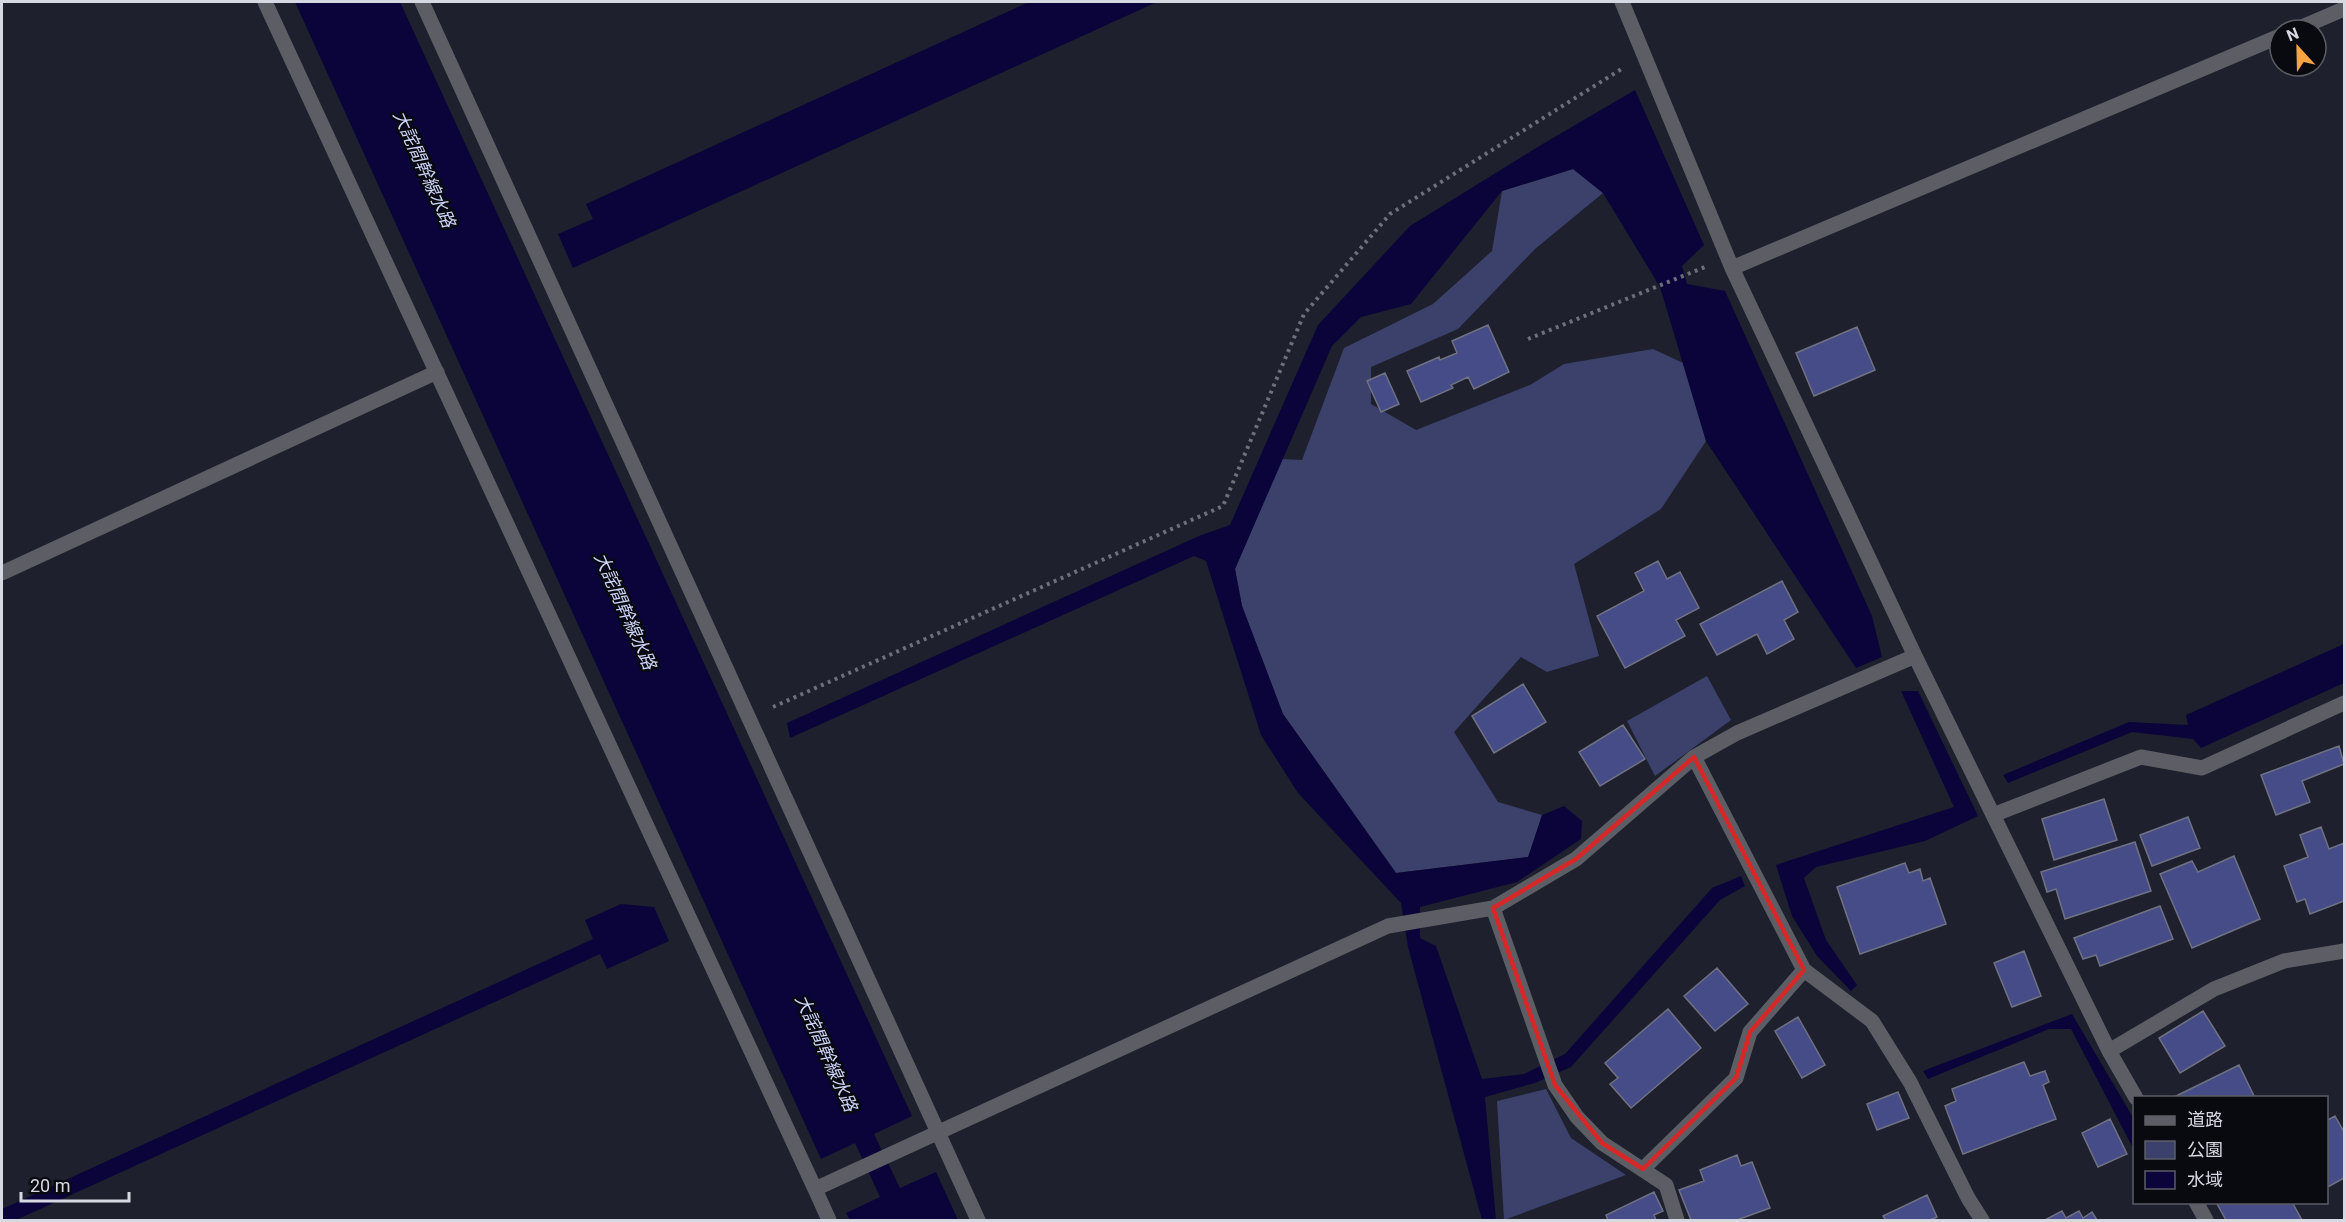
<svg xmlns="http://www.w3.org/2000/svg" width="2346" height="1222" viewBox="0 0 2346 1222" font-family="Roboto,'Noto Sans JP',sans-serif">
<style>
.green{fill:#3b416b}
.water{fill:#0a043a}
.building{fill:#454c87;stroke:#6f7282;stroke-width:1.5}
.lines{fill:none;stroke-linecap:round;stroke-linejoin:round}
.path{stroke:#6d6f7a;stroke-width:4;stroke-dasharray:3 4.5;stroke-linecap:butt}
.street{stroke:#5d5e65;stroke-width:15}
.marked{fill:none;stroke:#d62828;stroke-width:4.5;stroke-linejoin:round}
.labels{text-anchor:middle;stroke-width:5;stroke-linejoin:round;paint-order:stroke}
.water-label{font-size:18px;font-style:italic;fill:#cdd4f9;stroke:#090a10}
</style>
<rect width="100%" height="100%" fill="#1e202d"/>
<!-- green -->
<path class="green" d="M1573 169 1603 193 1535 249 1458 329 1371 367V404L1416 430 1530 385 1564 364 1653 349 1683 363 1706 441 1661 509 1574 564 1599 656 1547 672 1521 657 1454 732 1498 802 1542 815 1529 857 1396 873 1283 714 1242 606 1235 569 1282 459 1302 460 1344 348 1433 304 1492 251 1502 191Z
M1707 676 1731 720 1655 776 1627 721Z
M1546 1089 1571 1138 1626 1175 1504 1220 1497 1101Z"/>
<!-- water -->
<path class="water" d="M295 2H400L912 1116 874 1134 900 1188 936 1172 958 1220H850L846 1213 880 1197 855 1143 821 1159Z
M1029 2H1157L573 268 558 234 593 219 586 204Z
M1635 90 1704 245 1682 266 1687 284 1725 291 1872 616 1882 657 1856 668 1706 441 1660 287 1603 193 1573 169 1502 191 1411 304 1361 317 1332 346 1235 569 1242 606 1283 714 1396 873 1528 857 1542 815 1564 806 1582 821 1581 839 1517 882 1420 907V938L1436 946 1482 1079 1524 1074 1565 1054 1712 888 1741 876 1745 886 1720 900 1571 1067 1535 1083 1485 1097 1496 1220H1482L1408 947 1401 903 1298 793 1261 735 1206 561 1194 556 790 738 787 723 1199 536 1230 525 1318 325 1410 226 1541 145Z
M2344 644V683L2201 748 2193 739 2132 732 2008 783 2003 775 2129 722 2188 725 2186 715Z
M1901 691H1918L1978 816 1925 841 1816 867 1804 878 1826 940 1857 985 1851 991 1817 956 1792 916 1776 865 1954 807Z
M621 904 654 907 669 941 607 969 600 954 16 1220H2V1209L593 939 585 920Z
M2072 1014 2134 1119V1150L2071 1029H2049L1928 1079 1923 1071Z"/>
<!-- building -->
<path class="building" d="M1488 325 1509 372 1474 389 1468 377 1451 385 1453 388 1421 402 1407 371 1439 357 1440 360 1457 353 1452 341Z
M1857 327 1875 370 1814 396 1796 353Z
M1385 373 1399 404 1381 412 1367 381Z
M1658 561 1667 579 1680 572 1699 608 1676 620 1685 636 1625 668 1597 616 1644 591 1635 573Z
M1782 581 1798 612 1784 620 1794 639 1767 654 1757 634 1717 655 1700 624Z
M1523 684 1546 722 1494 753 1472 716Z
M1623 725 1645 759 1600 786 1579 752Z
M2339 746 2344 764 2302 781 2310 802 2276 815 2261 775Z
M2104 799 2117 840 2054 860 2042 819Z
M2188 817 2200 848 2152 866 2140 835Z
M2321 827 2329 849 2344 843V901L2310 914 2305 899 2297 902 2284 866 2308 857 2300 835Z
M2135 842 2151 891 2065 919 2056 889 2047 892 2041 872Z
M2234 856 2260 919 2192 948 2160 874 2192 861 2198 872Z
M1905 863 1909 873 1920 869 1923 881 1930 878 1946 924 1860 954 1837 887Z
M2160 906 2173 939 2100 966 2096 955 2083 959 2074 938Z
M2024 951 2041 996 2012 1007 1994 963Z
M1717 968 1748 1004 1715 1031 1684 996Z
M1668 1009 1701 1048 1631 1108 1610 1084 1618 1078 1605 1063Z
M2203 1011 2225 1046 2180 1073 2159 1038Z
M1798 1017 1825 1065 1802 1078 1775 1031Z
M2024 1062 2030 1076 2045 1071 2049 1082 2043 1085 2056 1119 1963 1154 1945 1106 1956 1101 1952 1089Z
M2239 1065 2255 1098H2175L2174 1097Z
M1898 1092 1909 1118 1877 1130 1867 1104Z
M2335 1116 2344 1132V1178L2326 1188V1121Z
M2110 1119 2127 1154 2098 1167 2082 1133Z
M1737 1155 1741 1166 1752 1162 1770 1208 1737 1220H1691L1679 1190 1704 1181 1700 1170Z
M1654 1192 1663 1211 1654 1215 1656 1220H1608L1606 1215Z
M1927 1195 1937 1217 1930 1220H1886L1883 1216Z
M2216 1202H2292L2302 1220H2226Z
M2062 1211 2066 1218 2079 1211 2083 1218 2092 1212 2097 1220H2045Z"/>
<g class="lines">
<!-- path -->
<path class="path" d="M1528 339 1705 267
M773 707 1223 506 1304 314 1390 214 1623 68"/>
<!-- street -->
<path class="street" d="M265 2 815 1189
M422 2 978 1220
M1622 2 1732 268 1915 656 2109 1051 2136 1098
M2295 30 2344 9
M1732 268 2280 36
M2 573 437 372
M1694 757 1804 970 1872 1021 1910 1082 1968 1198 1982 1220
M1993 815 2141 757 2202 768 2344 703
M1493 908 1555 1085 1577 1117 1602 1143 1666 1185 1677 1220
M2109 1051 2214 989 2284 961 2344 951
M1643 1169 1736 1078 1750 1032 1804 970
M2196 1202 2206 1220
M829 1220 815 1189 1388 926 1493 908 1576 859 1694 757 1737 733 1915 656"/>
</g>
<!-- marked area -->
<path class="marked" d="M1694 757 1804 970 1750 1032 1736 1078 1643 1169 1602 1143 1555 1085 1493 908 1576 859Z"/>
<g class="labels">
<!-- water labels -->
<g class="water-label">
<text transform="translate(424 169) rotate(66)" y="6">大詫間幹線水路</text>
<text transform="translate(625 611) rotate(66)" y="6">大詫間幹線水路</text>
<text transform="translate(826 1053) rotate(66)" y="6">大詫間幹線水路</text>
</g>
</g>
<!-- border -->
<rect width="2346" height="1222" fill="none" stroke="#d7d9e2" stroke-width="6"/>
<!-- legend -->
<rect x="2133" y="1096" width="195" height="108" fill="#090a10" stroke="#5b5d64" stroke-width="1.5"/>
<rect x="2145" y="1116" width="30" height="9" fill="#5d5e65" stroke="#5b5d64" stroke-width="1.5"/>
<text x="2187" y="1126" font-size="18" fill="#d7d9e2">道路</text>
<rect x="2145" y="1141" width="30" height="18" fill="#3b416b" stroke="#5b5d64" stroke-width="1.5"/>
<text x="2187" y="1156" font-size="18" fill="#d7d9e2">公園</text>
<rect x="2145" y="1171" width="30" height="18" fill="#0a043a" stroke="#5b5d64" stroke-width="1.5"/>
<text x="2187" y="1186" font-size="18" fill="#d7d9e2">水域</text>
<!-- north arrow -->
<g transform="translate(2298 48) rotate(338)"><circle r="28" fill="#090a10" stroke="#5b5d64" stroke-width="1.5"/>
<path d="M0-4.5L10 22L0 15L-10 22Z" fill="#f5a345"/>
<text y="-9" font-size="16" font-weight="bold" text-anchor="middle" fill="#d7d9e2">N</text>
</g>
<!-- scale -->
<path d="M21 1192v9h108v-9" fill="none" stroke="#d7d9e2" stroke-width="3"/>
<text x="30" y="1192" font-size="18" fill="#d7d9e2" stroke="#090a10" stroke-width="4.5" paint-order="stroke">20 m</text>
</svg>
